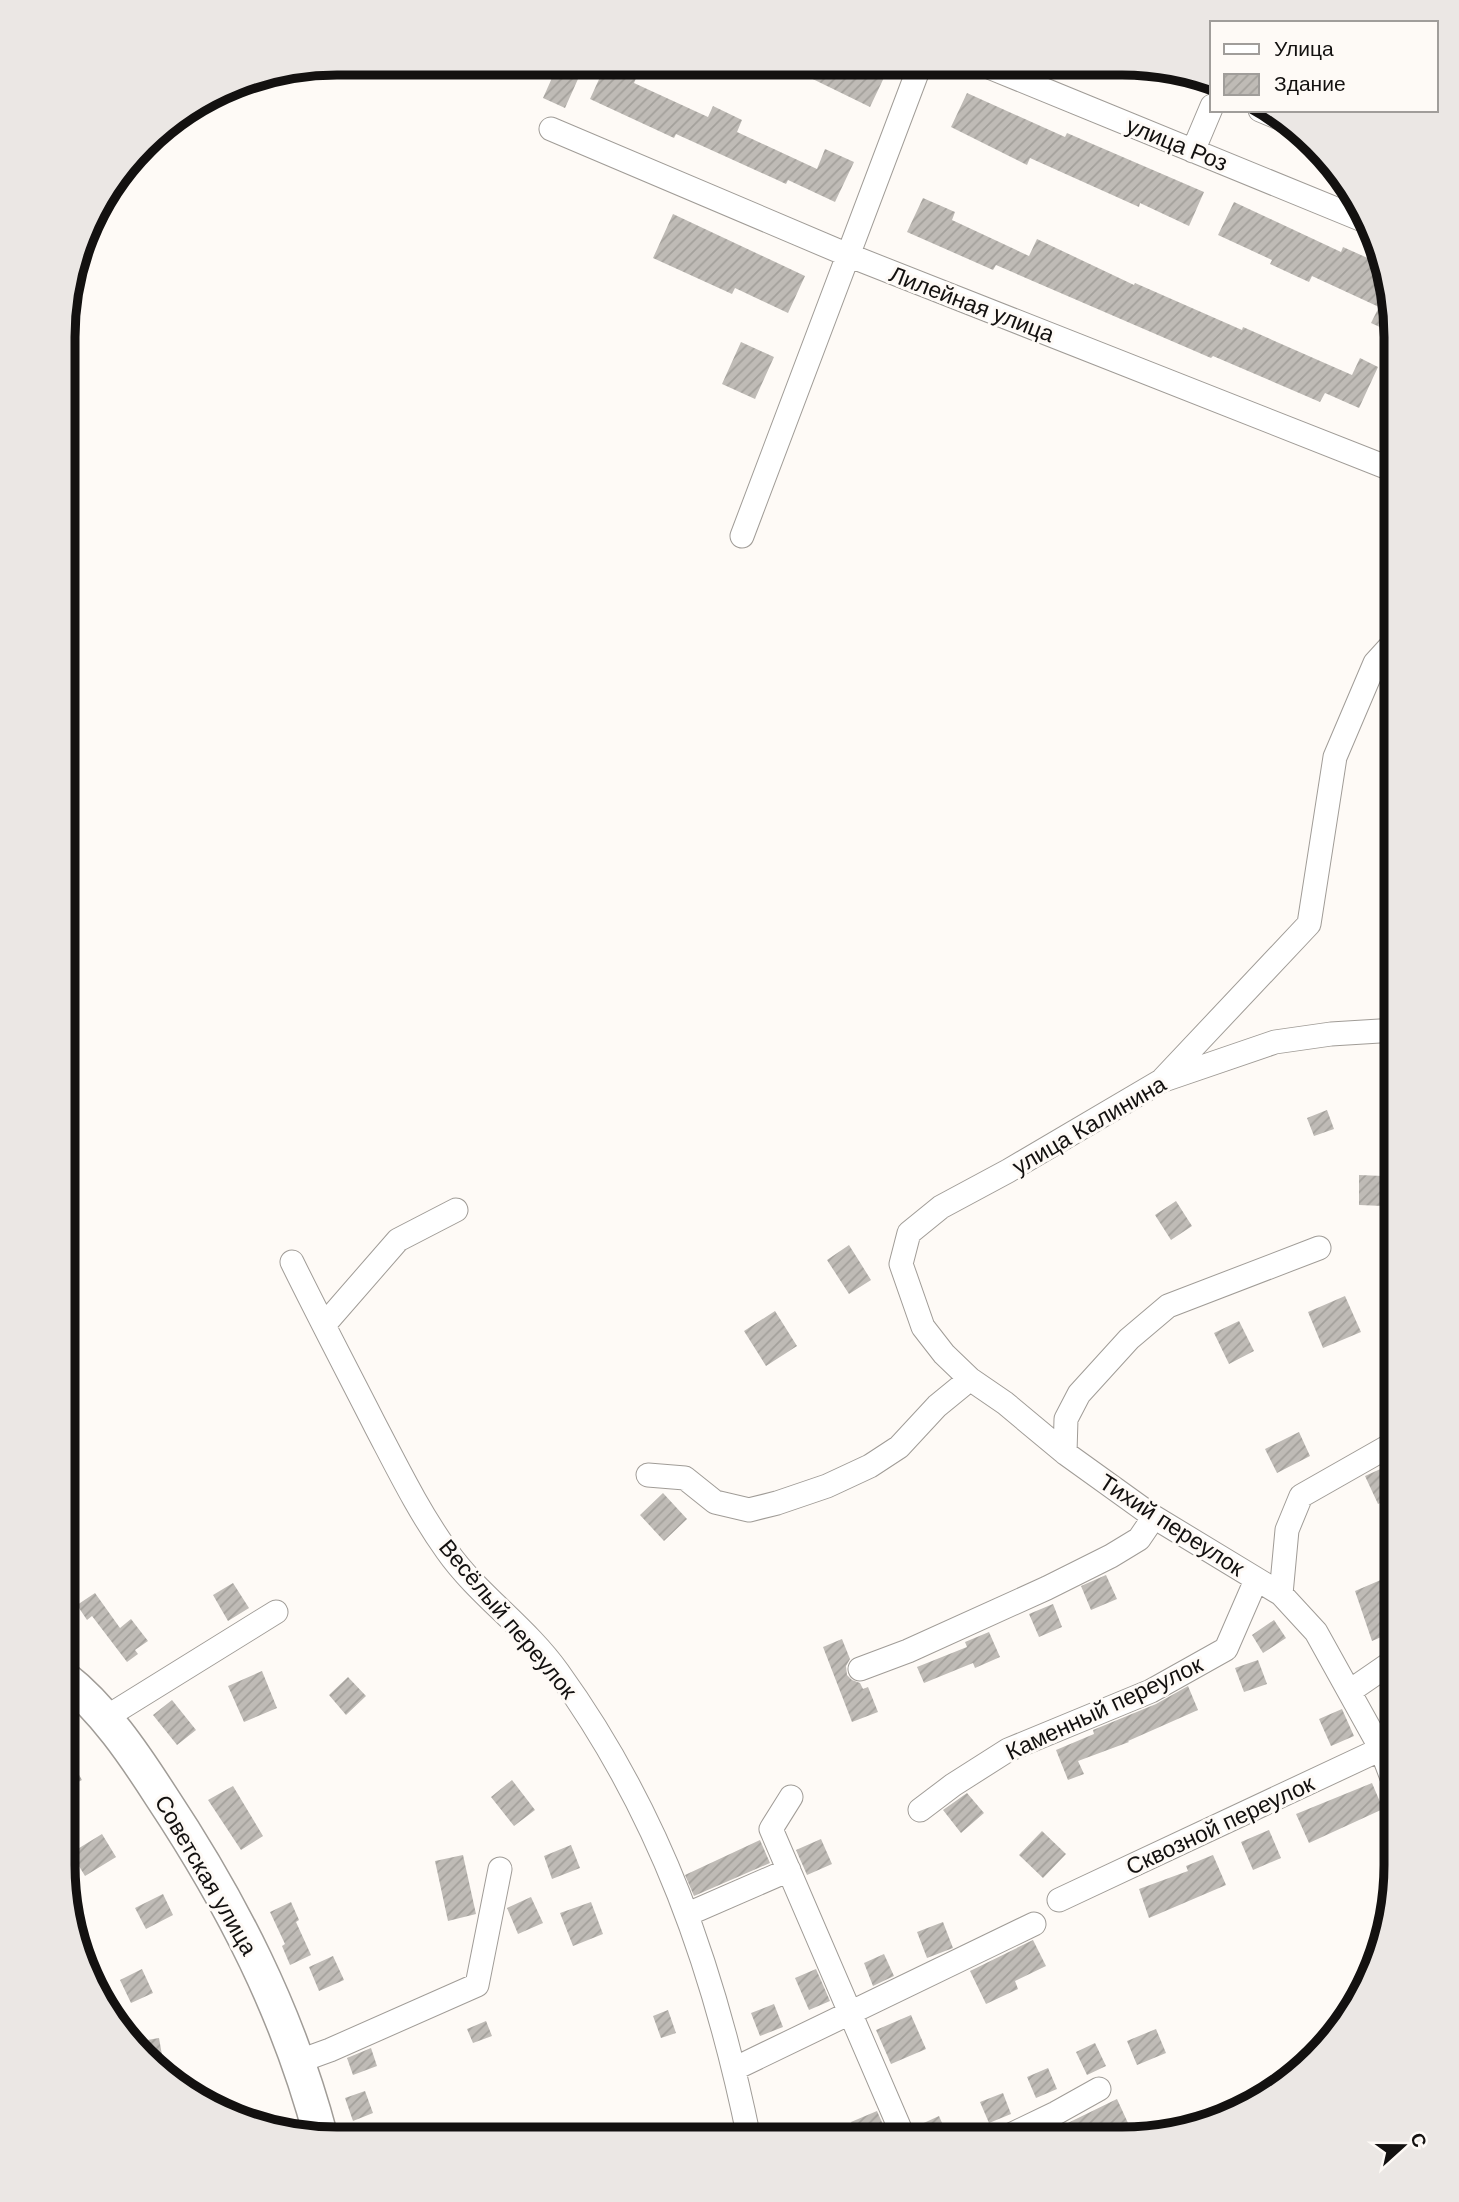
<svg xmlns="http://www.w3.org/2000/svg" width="1459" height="2202" viewBox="0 0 1459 2202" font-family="'DM Sans',sans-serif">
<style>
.building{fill:url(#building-hatch)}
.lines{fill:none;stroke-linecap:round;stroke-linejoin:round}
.street-casing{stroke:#a09c97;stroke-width:25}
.secondary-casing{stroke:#a09c97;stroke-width:36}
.street{stroke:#fff;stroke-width:23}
.secondary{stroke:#fff;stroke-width:33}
.labels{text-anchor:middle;stroke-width:6;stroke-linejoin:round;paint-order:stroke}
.street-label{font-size:23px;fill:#131110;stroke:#fefaf6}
.rim{fill:none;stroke:#131110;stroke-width:9}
</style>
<defs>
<pattern id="building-hatch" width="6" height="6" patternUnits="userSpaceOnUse" patternTransform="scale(1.75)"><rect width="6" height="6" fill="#bfbbb6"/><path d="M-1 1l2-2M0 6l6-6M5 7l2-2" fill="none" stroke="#a3a09b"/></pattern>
</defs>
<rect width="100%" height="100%" fill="#fefaf6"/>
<!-- building -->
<path class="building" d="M606 64H612L637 76 634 83 708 117 713 106 742 120 737 132 817 169 825 149 854 162 835 202 788 180 786 184 676 134 674 138 590 99Z
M782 64H813L890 65 870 107Z
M556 69 578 79 565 108 543 98Z
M967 93 1065 137 1067 133 1204 192 1189 226 1140 203 1139 207 1030 158 1027 165 951 127Z
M923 198 955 212 952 220 1029 256 1037 239 1134 285 1135 283 1242 330 1243 327 1352 375 1360 358 1378 367 1359 408 1325 393 1320 402 1213 356 1211 358 996 265 993 270 907 232Z
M1234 202 1341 252 1343 247 1381 264 1395 334 1371 323 1379 307 1312 276 1309 282 1270 264 1272 260 1218 235Z
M673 214 805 276 788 313 735 288 732 294 653 258Z
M741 342 774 357 755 399 722 384Z
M1327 1110 1334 1129 1314 1136 1307 1118Z
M1359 1175 1383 1176V1206L1359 1205Z
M1176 1201 1192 1226 1171 1240 1155 1215Z
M849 1245 871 1280 849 1294 827 1260Z
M1345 1296 1361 1332 1323 1348 1308 1312Z
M775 1311 797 1346 766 1366 744 1331Z
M1239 1321 1254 1351 1229 1364 1214 1333Z
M1299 1432 1310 1456 1277 1473 1265 1449Z
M1396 1462V1496L1378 1504 1365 1476Z
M663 1493 687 1519 664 1541 640 1515Z
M1106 1575 1117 1599 1091 1610 1081 1586Z
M1383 1579 1395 1612V1631L1372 1641 1355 1591Z
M233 1583 249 1608 228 1621 213 1595Z
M95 1593 120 1628 131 1619 148 1641 135 1650 138 1654 127 1662 92 1616 87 1620 77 1605Z
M1053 1604 1062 1627 1039 1637 1029 1614Z
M1274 1620 1286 1638 1263 1653 1252 1635Z
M989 1632 1000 1657 975 1668 973 1663 924 1683 917 1667 967 1647 965 1642Z
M842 1639 850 1659 846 1666 847 1675 852 1680 860 1683 863 1689 868 1687 878 1712 852 1722 823 1647Z
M1258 1660 1267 1684 1244 1692 1235 1668Z
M262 1671 277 1708 244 1722 228 1686Z
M348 1677 366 1696 346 1715 329 1695Z
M1188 1686 1198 1710 1128 1741 1129 1742 1078 1761 1084 1774 1068 1780 1056 1750 1094 1734 1093 1730 1156 1704Z
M172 1700 196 1730 177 1745 153 1715Z
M1342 1709 1354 1736 1331 1746 1319 1719Z
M63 1747 82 1780 63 1790Z
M512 1780 535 1810 514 1826 491 1797Z
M1372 1783 1383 1809 1309 1843 1296 1814Z
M233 1786 263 1836 241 1850 208 1800Z
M967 1793 984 1813 961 1833 943 1810Z
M1269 1830 1281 1858 1253 1870 1241 1842Z
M1042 1831 1066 1854 1043 1878 1019 1855Z
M102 1834 116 1857 85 1876 71 1853Z
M821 1839 832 1864 807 1875 796 1850Z
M760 1840 770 1863 694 1896 685 1875Z
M571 1845 580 1868 552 1879 544 1856Z
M463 1855 476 1914 448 1921 435 1861Z
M1213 1855 1226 1885 1149 1918 1139 1889 1188 1871 1186 1866Z
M163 1894 173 1915 146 1929 135 1908Z
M531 1897 543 1923 518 1934 507 1908Z
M291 1902 299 1920 296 1922 311 1955 290 1965 282 1946 285 1944 270 1912Z
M591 1902 603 1934 573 1946 560 1913Z
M943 1922 953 1948 927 1958 917 1932Z
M1033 1940 1046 1966 1015 1981 1018 1989 986 2004 970 1971Z
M884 1954 894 1976 873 1986 864 1963Z
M333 1956 344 1980 319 1991 309 1967Z
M142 1969 153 1993 131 2003 120 1980Z
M816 1969 830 2001 809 2010 795 1978Z
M774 2004 783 2027 760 2036 751 2013Z
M668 2010 676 2033 661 2038 653 2016Z
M911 2015 926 2049 891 2064 876 2030Z
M486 2021 492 2036 473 2043 467 2029Z
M1156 2029 1166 2053 1137 2065 1127 2041Z
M159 2038 166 2078 130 2043Z
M1095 2043 1106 2066 1087 2075 1076 2052Z
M371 2048 377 2066 353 2075 347 2058Z
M1048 2068 1057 2089 1036 2098 1027 2077Z
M365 2091 373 2113 353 2121 345 2098Z
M1003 2093 1011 2114 989 2123 980 2102Z
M1117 2099 1128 2123 1093 2139H1035Z
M877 2111 889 2138H858L851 2122Z
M939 2116 949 2139 918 2138 915 2127Z"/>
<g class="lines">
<defs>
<path id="street" d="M984 65 1370 223
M1260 110 1294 124
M551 129 848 255 1396 471
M1193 151 1212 106
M742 536 920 65
M1163 1079 1309 924 1335 757 1375 663 1396 640
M292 1262C319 1317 348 1372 376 1427 398 1469 419 1512 447 1551 478 1595 526 1627 558 1672 660 1813 714 1968 749 2138
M324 1325 398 1240 456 1210
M1065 1453 1066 1419 1079 1394 1129 1339 1168 1306 1319 1248
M648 1475 685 1478 715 1502 749 1510 777 1503 827 1486 870 1466 899 1447 937 1406 970 1379
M1281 1594 1287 1530 1301 1496 1396 1442
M860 1669 908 1651 1047 1588 1111 1556 1139 1539 1154 1517
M1350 1691 1395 1660
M105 1718 276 1612
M1395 1786 1381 1749 1316 1632 1281 1594 1154 1517 1065 1453 1005 1403 970 1379 944 1354 923 1327 901 1264 909 1233 941 1207 1008 1171 1161 1081 1275 1042 1331 1034 1396 1030
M791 1797 771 1829 904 2138
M920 1810 953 1785 1008 1750 1151 1691 1226 1649 1256 1580
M1059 1900 1381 1749
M688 1914 789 1870
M297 2062 330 2050 477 1985 500 1869
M734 2069 1034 1924
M1002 2139 1056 2113 1099 2089"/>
<path id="secondary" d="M63 1677C103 1708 134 1754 161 1796 232 1903 288 2012 321 2137"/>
</defs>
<!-- street casing -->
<use href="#street" class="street-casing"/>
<!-- secondary casing -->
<use href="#secondary" class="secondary-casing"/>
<!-- street -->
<use href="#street" class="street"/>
<!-- secondary -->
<use href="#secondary" class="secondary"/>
</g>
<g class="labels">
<!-- street labels -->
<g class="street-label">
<text transform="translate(1177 144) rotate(22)" y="8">улица Роз</text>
<text transform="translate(972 304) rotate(21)" y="8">Лилейная улица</text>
<text transform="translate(1089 1125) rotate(-30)" y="8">улица Калинина</text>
<text transform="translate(1172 1525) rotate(33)" y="8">Тихий переулок</text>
<text transform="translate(508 1619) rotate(50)" y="8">Весёлый переулок</text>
<text transform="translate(1104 1708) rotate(-25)" y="8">Каменный переулок</text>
<text transform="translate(1220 1825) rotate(-25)" y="8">Сквозной переулок</text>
<text transform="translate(206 1875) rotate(60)" y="8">Советская улица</text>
</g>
</g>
<!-- crop -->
<path d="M0 0H1459V2202H0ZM337 75H1122A262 262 0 0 1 1384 337V1865A262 262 0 0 1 1122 2127H337A262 262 0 0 1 75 1865V337A262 262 0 0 1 337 75Z" fill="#ebe7e4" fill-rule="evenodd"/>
<path class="rim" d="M337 75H1122A262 262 0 0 1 1384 337V1865A262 262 0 0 1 1122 2127H337A262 262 0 0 1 75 1865V337A262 262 0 0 1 337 75Z"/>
<!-- legend -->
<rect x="1210" y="21" width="228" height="91" fill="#fefaf6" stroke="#a09d9a" stroke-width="2"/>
<rect x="1224" y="44" width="35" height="10" fill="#ffffff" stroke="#a09d9a" stroke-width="2"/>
<text x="1274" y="56" font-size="21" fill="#131110">Улица</text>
<rect x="1224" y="74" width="35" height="21" fill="url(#building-hatch)" stroke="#a09d9a" stroke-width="2"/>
<text x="1274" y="91" font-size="21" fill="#131110">Здание</text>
<!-- north arrow -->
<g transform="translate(1403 2146) rotate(69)" stroke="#fefaf6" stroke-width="5" paint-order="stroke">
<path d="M0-5L12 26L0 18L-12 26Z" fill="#131110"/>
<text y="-10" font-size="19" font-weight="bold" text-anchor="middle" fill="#131110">С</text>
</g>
</svg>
